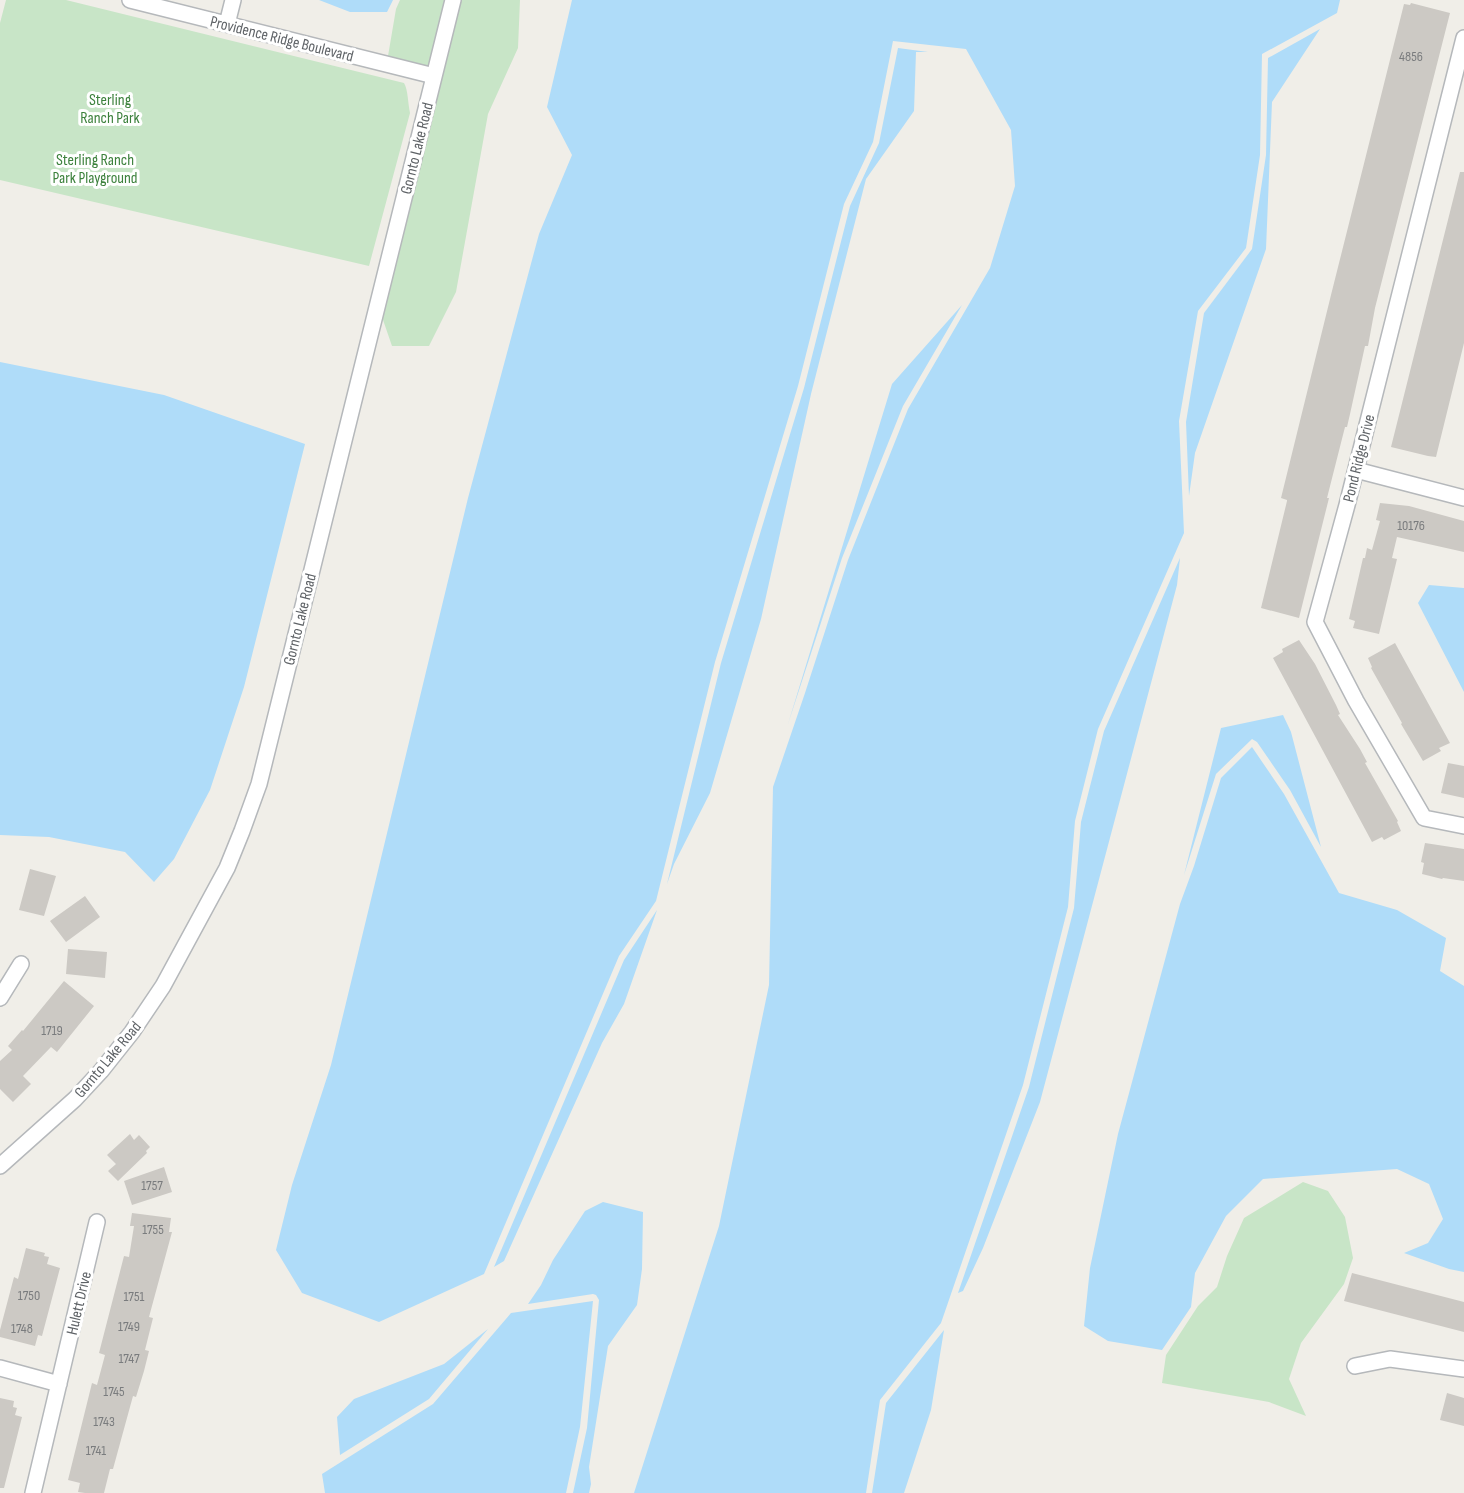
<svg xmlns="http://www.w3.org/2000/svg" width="1464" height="1493" viewBox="0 0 1464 1493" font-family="'Sofia Sans Condensed',sans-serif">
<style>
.green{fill:#c8e5c7}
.water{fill:#afdcf9}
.building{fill:#ccc9c4}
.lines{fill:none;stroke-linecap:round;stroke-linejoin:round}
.minor-casing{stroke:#b5b8bb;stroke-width:18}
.minor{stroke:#fff;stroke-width:15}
.labels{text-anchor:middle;stroke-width:6;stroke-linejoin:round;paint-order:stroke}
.number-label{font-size:14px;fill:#7a7c7e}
.street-label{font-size:16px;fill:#5f6367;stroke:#fff}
.park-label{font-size:16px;fill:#3c813c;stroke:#fff}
</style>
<rect width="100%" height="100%" fill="#f0eee8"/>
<!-- green -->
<path class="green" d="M6 0H66L404 83C408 89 408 104 410 113L369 266 0 180V23Z
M400 0H445L429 67 388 56 396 9Z
M460 0H520L518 48 488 114 456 292 429 346H392L382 317Z
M1303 1182 1328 1191 1345 1217 1353 1258 1344 1284 1301 1343 1289 1379 1306 1416 1269 1402 1162 1383 1166 1355 1198 1306 1217 1287 1227 1256 1244 1218Z"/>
<!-- water -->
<path class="water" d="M319 0H393L387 12H350Z
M572 0H1340L1337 13 1262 54 1260 155 1246 248 1198 311 1179 421 1184 533 1098 729 1075 821 1068 907 1023 1085 941 1323 880 1400 866 1493H634L719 1226 769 985 773 787 805 693 848 560 908 409 990 268 1015 186 1011 130 966 49 893 41 873 142 844 204 798 386 715 662 656 901 619 956 484 1274 379 1322 302 1293 276 1250 292 1185 331 1065 468 498 539 234 572 155 547 107Z
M1320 29 1272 102 1266 249 1195 453 1189 496 1186 422 1204 313 1252 249 1266 155 1268 58Z
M898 48 928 52H916L914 111 866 179 811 394 761 619 710 793 674 864 667 884 721 663 804 388 850 206 879 143Z
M962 305 903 406 842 558 788 724 892 384Z
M0 362 164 395 305 444 244 687 210 790 174 859 154 882 125 852 49 837 0 835Z
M1180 558 1177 585 1040 1102 983 1248 963 1291 958 1293 1029 1087 1074 908 1081 822 1104 731Z
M1429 585 1464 588V692L1418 603Z
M1283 715 1291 732 1321 847 1290 790 1257 742 1252 739 1216 774 1184 875 1221 728Z
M1252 747 1284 794 1339 893 1397 910 1446 938 1440 971 1464 986V1272L1449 1269 1404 1253 1428 1243 1443 1219 1429 1184 1397 1169 1263 1179 1226 1216 1195 1273 1191 1307 1162 1350 1108 1341 1084 1326 1090 1268 1118 1134 1180 904 1194 866 1221 778Z
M657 910 624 1004 602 1043 504 1261 494 1267 624 960Z
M603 1202 643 1212 642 1269 637 1305 608 1346 589 1467 591 1484 589 1493H573L587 1428 599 1300 596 1295 593 1294 528 1304 541 1285 553 1260 585 1211Z
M593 1301 580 1427 566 1493H325L322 1474 433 1404 511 1313Z
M488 1329 429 1399 340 1455 337 1417 354 1399 444 1364Z
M944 1330 931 1410 904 1493H872L886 1403Z"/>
<!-- building -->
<path class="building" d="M1411 3 1450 13 1375 308 1368 346H1365L1350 414 1347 427H1345L1327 498H1329L1299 618 1261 608 1287 501V500L1281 498 1331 295 1401 16 1404 4 1410 5Z
M1460 172H1464V343L1436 457 1428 456 1391 447Z
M1380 503 1409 506 1464 521V552L1397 537 1392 558 1397 559 1379 634 1353 628 1355 621 1349 619 1363 558H1365L1367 548 1372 550 1380 521 1376 520Z
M1299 640 1315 664 1336 705 1340 714 1338 715 1360 749 1367 762 1365 763 1398 821 1397 822 1401 831 1384 840 1382 837 1372 842 1273 658 1283 652 1282 649Z
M1395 643 1450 743 1439 748 1441 751 1423 761 1401 724 1402 723 1371 668 1372 667 1368 658Z
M1448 763 1464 766V798L1441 793Z
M1425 843 1464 849V881L1443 878 1442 879 1422 874 1424 863 1421 862Z
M30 869 56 876 44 916 19 910Z
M85 896 100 917 66 942 50 921Z
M68 949 107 952 105 978 66 974Z
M64 981 94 1006 57 1052 51 1047 23 1076 31 1084 13 1102 0 1089V1061L12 1050 8 1046 22 1030 23 1031Z
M130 1134 134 1140 139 1135 150 1147 146 1151 147 1153 118 1181 108 1171 116 1164 107 1155Z
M164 1167 172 1192 132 1205 124 1181Z
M132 1213 171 1218 169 1232H172L149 1317 153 1318 145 1350 149 1351 144 1371 136 1397 133 1396 113 1469H110L104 1493H85L78 1492 80 1483 68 1480 92 1383 97 1385 105 1355 99 1353 124 1256 129 1257 134 1226H130Z
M26 1248 45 1253 44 1256 49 1257 47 1264 60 1268 42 1336 38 1335 35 1346 0 1337V1330L14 1277 18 1279Z
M1352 1273 1464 1302V1332L1344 1301Z
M1447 1393 1464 1398V1426L1440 1420Z
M0 1398 14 1401 13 1407 17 1408 15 1415 22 1417 4 1488H0Z"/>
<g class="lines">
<defs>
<path id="minor" d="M130 0 434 76
M227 24 233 0
M1464 38 1347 505 1315 622 1356 701 1424 818 1464 826
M1356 470 1464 498
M0 998 21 964
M0 1166 75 1099 101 1071 132 1032 163 986 227 868 242 831 259 784 453 0
M1355 1366 1390 1359 1464 1369
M0 1368 59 1384
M33 1493 97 1222"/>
</defs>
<!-- minor casing -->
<use href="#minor" class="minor-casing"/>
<!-- minor -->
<use href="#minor" class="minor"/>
</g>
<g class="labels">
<!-- number labels -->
<g class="number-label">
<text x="1411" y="61">4856</text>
<text x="1411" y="530">10176</text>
<text x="52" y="1035">1719</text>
<text x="152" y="1190">1757</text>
<text x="153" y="1234">1755</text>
<text x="29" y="1300">1750</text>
<text x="134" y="1301">1751</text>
<text x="129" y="1331">1749</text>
<text x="22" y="1333">1748</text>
<text x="129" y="1363">1747</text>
<text x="114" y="1396">1745</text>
<text x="104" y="1426">1743</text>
<text x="96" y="1455">1741</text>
</g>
<!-- street labels -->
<g class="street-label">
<text transform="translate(282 38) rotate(14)" y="6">Providence Ridge Boulevard</text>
<text transform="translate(416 148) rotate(-76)" y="6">Gornto Lake Road</text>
<text transform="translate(1358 458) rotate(-76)" y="6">Pond Ridge Drive</text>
<text transform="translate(299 619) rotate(-76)" y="6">Gornto Lake Road</text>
<text transform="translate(107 1059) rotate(-50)" y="6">Gornto Lake Road</text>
<text transform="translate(78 1303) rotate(-77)" y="6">Hulett Drive</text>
</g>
<!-- park labels -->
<g class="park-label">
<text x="110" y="105">Sterling<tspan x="110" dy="18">Ranch Park</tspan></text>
<text x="95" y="165">Sterling Ranch<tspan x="95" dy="18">Park Playground</tspan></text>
</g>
</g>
</svg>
